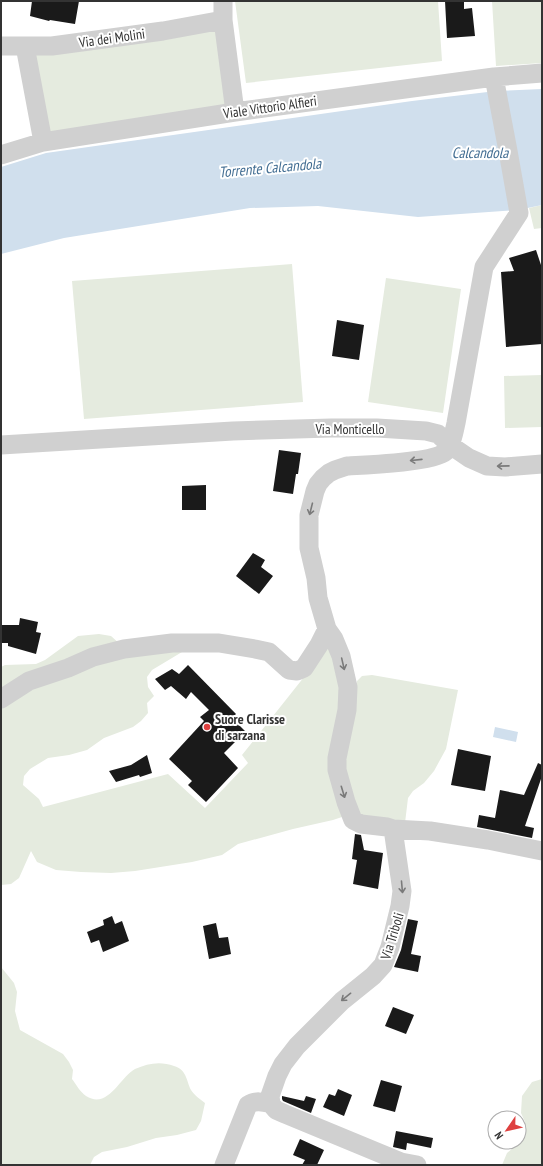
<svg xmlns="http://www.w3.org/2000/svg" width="543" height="1166" viewBox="0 0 543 1166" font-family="'PT Sans Narrow',sans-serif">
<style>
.green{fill:#e5ebdf}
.water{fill:#d0dfed}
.building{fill:#1a1a1a}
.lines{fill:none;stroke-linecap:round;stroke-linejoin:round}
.minor{stroke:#d0d0d0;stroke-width:19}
.oneway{stroke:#7a7a7a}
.poi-dot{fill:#de4140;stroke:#fff;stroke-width:1.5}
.labels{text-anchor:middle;stroke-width:4;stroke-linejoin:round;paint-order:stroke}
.street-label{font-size:14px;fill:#333;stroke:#fff}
.poi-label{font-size:14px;font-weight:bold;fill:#333;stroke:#fff;text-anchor:start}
.water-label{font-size:15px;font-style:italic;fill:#436e93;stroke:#fff}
</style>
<rect width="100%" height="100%" fill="#fff"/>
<!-- green -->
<path class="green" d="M235 1H438L442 61 246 83Z
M492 1H542V63L496 66Z
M218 24 229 106 46 134 31 52Z
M542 205V228L534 229 529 208Z
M292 264 303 402 84 419 72 281Z
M386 278 461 289 443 413 368 402Z
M542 375V427L505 428 504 376Z
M99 634 111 636 131 654 187 649 152 670 147 677 148 687 154 696 147 703 148 713 141 721 133 727 104 738 87 750 69 755 48 758 30 769 24 776 23 785 39 799 43 807 168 774 205 808 248 763 242 755 331 643 341 676 342 817 333 820 293 829 238 844 222 855 192 862 135 871 111 873 81 872 56 870 37 862 31 851 19 878 11 884 1 885V667L5 665 36 664 45 660 78 636Z
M372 675 458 690 446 749 434 771 424 783 413 791 408 798 405 823 360 819 342 767 350 731 357 681 362 676Z
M1 967 14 983 17 992 15 1011 20 1030 63 1054 69 1062 73 1070 72 1079C76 1084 80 1092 86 1096 108 1110 120 1077 135 1069 148 1063 161 1061 174 1066 187 1070 186 1080 191 1090 194 1095 200 1099 205 1103L201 1121 196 1130 177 1135 156 1138 127 1147 102 1152 94 1157 90 1165H1Z
M542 1079V1165H502L507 1153 520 1142 525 1133V1122L521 1113 522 1096 532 1082Z"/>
<!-- water -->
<path class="water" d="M542 89V205L518 210 418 217 318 206 250 208 64 238 1 254V167L46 153 412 101 496 91Z
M495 727 518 732 516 742 493 737Z"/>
<!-- building -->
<path class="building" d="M32 1H79L75 24 50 20 49 21 30 16Z
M445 1H464V9L472 8 475 36 447 38Z
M536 250 542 268V344L506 347 501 272 514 271 509 258Z
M337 320 364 325 359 360 332 356Z
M279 450 301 453 298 474H296L293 494 273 491Z
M206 485V510H182V486Z
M253 553 265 560 261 567 273 576 259 594 236 576Z
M20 618 38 622 36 632 41 633 36 654 8 646V643H1V625H19Z
M188 665 236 714 232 718 245 731 241 734 242 735 224 753 238 768 206 802 188 785 192 781 169 759 204 721 200 717 209 710 191 692 186 699 171 686 165 690 155 679 172 669 179 674Z
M458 749 491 756 485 791 451 785Z
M147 755 152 773 140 777 139 775 116 782 109 771 131 765Z
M538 763 542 765V776L525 826 534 828 532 838 477 827 479 815 495 818 500 790 524 795Z
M355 834 361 835 364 850 383 853 378 889 353 884 357 860 352 859Z
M112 916 115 924 122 921 129 941 103 952 99 940 91 943 87 932 104 925 103 920Z
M408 919 418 921 411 954 421 956 418 972 394 967 401 950Z
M216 923 219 938 228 937 231 954 209 959 203 926Z
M393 1007 414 1015 406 1034 385 1026Z
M381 1080 402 1086 395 1112 373 1106Z
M338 1089 352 1095 344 1116 323 1107 329 1094 335 1096Z
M282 1096 304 1101 306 1096 316 1099 311 1113 283 1101 282 1099Z
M396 1131 433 1138 431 1148 407 1143 406 1150 393 1147Z
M300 1139 324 1150 317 1165H302L305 1160 293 1155Z"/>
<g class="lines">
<!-- minor -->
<path class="minor" d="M223 1V20L235 112
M1 46H52L163 31 223 20
M25 46 43 142
M1 155 43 142 235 112 494 77 542 73
M1 445 233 431 331 428H377L426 431 438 434 450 445 469 458 487 466 505 467 542 464
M1 699 29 681 68 668 93 657 124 649 172 643H219L255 649 269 652 289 670 297 671 304 668 319 645 327 629
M393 829 430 831 488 840 542 851
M224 1165 248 1105C255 1100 263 1102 271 1104
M417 1165 401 1162 285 1114 276 1110 271 1104 270 1096 277 1076 283 1064 297 1046 342 1001 373 976 383 965 390 947 400 906 402 891 393 829 387 827 361 824 353 820 346 802 337 770V758L347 710 348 687 341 656 334 639 327 629 318 598 316 578 309 548V515L315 491 318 484 323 478 329 473 335 470 347 466C365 465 434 462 445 452 452 445 454 432 456 423L484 267 519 213 508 151 494 77"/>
</g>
<!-- one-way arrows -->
<defs><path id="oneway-shaft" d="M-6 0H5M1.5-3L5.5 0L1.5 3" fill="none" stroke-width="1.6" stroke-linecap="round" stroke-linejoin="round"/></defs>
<g class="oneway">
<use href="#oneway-shaft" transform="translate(416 460) rotate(174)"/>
<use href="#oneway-shaft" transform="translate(503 466) rotate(179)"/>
<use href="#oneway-shaft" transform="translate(311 509) rotate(104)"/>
<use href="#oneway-shaft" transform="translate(343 664) rotate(77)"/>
<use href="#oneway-shaft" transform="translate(343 792) rotate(73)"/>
<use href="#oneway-shaft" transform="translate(402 887) rotate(85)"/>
<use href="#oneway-shaft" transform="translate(346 997) rotate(141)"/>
</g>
<!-- markers -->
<circle class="poi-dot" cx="207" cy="727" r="4"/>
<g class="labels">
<!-- street labels -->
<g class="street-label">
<text transform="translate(112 38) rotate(-8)" y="5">Via dei Molini</text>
<text transform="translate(270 107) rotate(-8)" y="5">Viale Vittorio Alfieri</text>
<text x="350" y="434">Via Monticello</text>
<text transform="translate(392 936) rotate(-73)" y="5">Via Triboli</text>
</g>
<!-- poi labels -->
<g class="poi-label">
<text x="215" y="724">Suore Clarisse<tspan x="215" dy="16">di sarzana</tspan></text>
</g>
<!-- water labels -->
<g class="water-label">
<text x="480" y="158">Calcandola</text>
<text transform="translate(270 168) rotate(-5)" y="5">Torrente Calcandola</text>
</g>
</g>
<!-- border -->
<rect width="543" height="1166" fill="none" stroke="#333333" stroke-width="4"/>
<!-- north arrow -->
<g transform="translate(507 1130) rotate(236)"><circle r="19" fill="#ffffff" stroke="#adadad"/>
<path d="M0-3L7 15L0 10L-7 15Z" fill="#de4140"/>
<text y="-6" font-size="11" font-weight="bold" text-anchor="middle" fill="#333333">N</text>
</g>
</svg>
